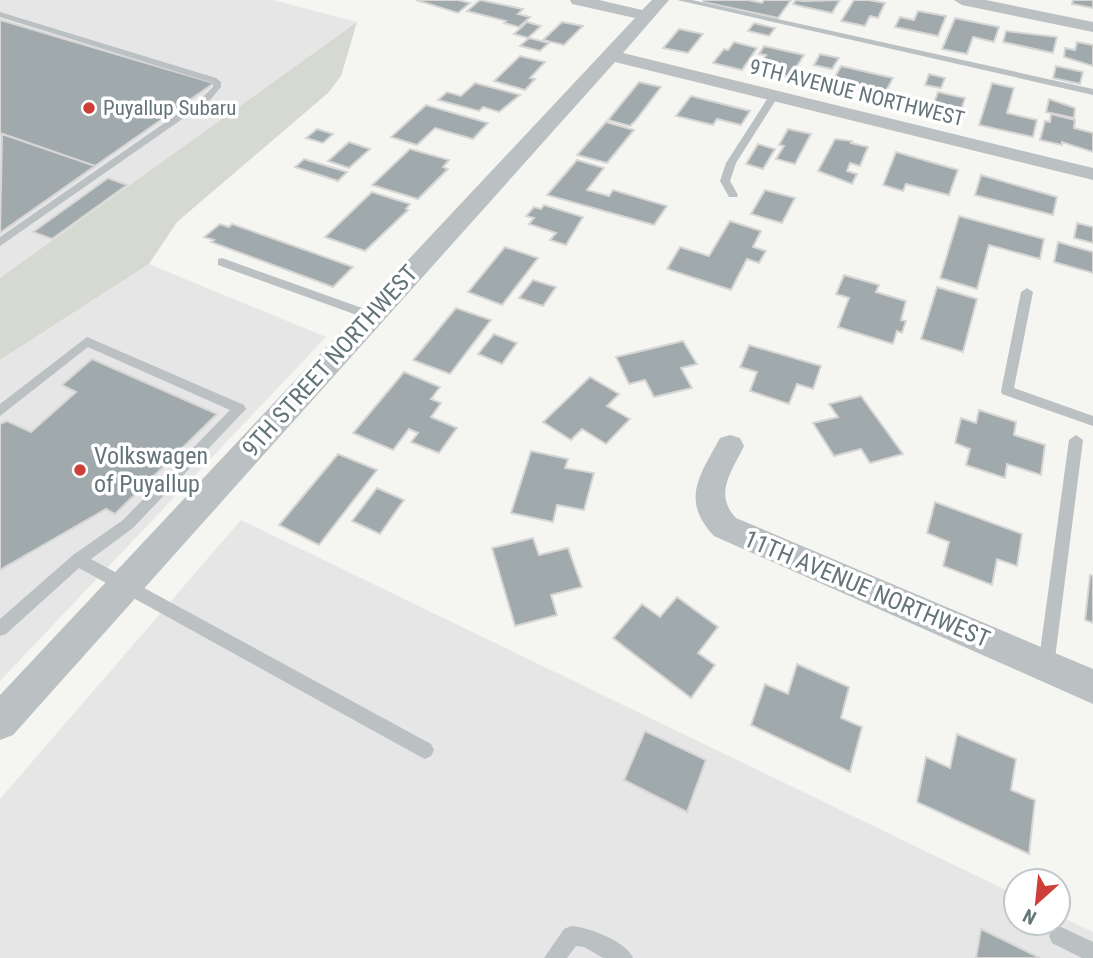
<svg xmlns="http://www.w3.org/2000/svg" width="1093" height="958" viewBox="0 0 1093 958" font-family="'Roboto Condensed',sans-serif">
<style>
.built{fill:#e6e6e6}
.green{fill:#d6d9d2}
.building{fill:#a0aaad;stroke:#d7d6d5;stroke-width:2}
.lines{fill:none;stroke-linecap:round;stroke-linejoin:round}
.lane{fill:#bbc0c2;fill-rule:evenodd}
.street{fill:#bbc0c2;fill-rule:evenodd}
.poi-dot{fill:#ce3f39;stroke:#fff;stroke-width:2.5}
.labels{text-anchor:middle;stroke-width:7;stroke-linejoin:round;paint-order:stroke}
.far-street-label{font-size:21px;fill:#64757a;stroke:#fff}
.far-poi-label{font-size:21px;fill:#64757a;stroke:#fff;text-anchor:start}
.street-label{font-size:24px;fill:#64757a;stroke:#fff}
.poi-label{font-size:24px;fill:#64757a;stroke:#fff;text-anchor:start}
</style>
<rect width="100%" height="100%" fill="#f5f5f2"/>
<!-- built -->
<path class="built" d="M0 0H273L357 22 0 278Z
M149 264 326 337 0 681V360Z
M241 520 1016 895V923H1058V915L1093 932V958H0V799Z"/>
<!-- green -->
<path class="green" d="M357 22 341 76 328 93 177 222 149 264 0 360V278Z"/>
<!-- building -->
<path class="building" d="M416 0H458L470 3 458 13Z
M480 0 523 9 518 14 530 17 519 27 504 23 506 21 467 11Z
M704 0H748L762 3 764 0H791L778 18 703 2Z
M796 0 803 1 840 0 832 13 800 6 793 4Z
M854 0H868L885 3 878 18 870 16 865 26 841 21Z
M1073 0H1093V8L1072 4Z
M918 11 946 16 938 36 895 27 900 17 914 20Z
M955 18 999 27 994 42 973 37 967 54 942 49Z
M0 20 214 83 95 166 0 133Z
M527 22 541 26 528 38 514 34Z
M562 22 583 26 564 45 543 40Z
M754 23 775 28 769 36 748 31Z
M679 29 703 34 688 53 663 48Z
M1006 31 1057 37 1053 53 1003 42Z
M529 38 549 43 540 51 520 46Z
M734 42 757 48 742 70 713 63 724 49 728 50Z
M1077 42 1093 45V66L1064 57 1065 48 1075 50Z
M764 46 804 55 790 77 778 74 775 78 754 73 766 55 759 54Z
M820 54 839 58 832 69 814 65Z
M520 56 545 62 530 78 535 79 525 90 494 81Z
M841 66 893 78 886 91 834 79Z
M1056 66 1083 72 1080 84 1053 78Z
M929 74 945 78 941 88 925 85Z
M639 82 661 87 636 120 630 126 608 120Z
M475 83 520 95 499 112 483 107 479 111 438 100 447 92 461 96Z
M992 83 1014 88 1007 113 1037 120 1033 137 979 125Z
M938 92 965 98 957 123 929 116Z
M691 96 750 111 741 125 717 119 713 125 676 116Z
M1049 99 1075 108 1074 118 1046 112Z
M426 105 488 123 473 139 435 128 417 145 391 137Z
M1051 114 1075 120 1074 128 1093 133V152L1062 142V145L1040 140 1045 121 1050 122Z
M606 122 634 130 607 163 577 155Z
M317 129 333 134 323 143 306 138Z
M788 129 811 134 795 164 776 159 784 146 779 145Z
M2 134 95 166 0 233Z
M835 139 852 141 851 143 868 147 860 166 850 163 847 171 857 174 852 184 818 171Z
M349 142 370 149 349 168 328 161Z
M758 144 775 149 763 169 746 164Z
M410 149 449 160 443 167 448 169 418 199 372 185Z
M896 152 958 170 949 195 906 184 903 191 883 185Z
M304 159 347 172 338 181 295 167Z
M577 160 604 168 587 190 609 196 613 190 667 206 654 225 547 195Z
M981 175 1057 197 1053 215 975 195Z
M108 178 127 185 52 239 33 232Z
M765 190 795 198 782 223 751 214Z
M372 192 410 204 406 209 408 210 365 251 325 237Z
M544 205 583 217 566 245 550 240 556 233 529 224 534 218 526 216 534 207 541 209Z
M959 216 1044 239 1040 259 989 245 977 289 940 278Z
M730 221 761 231 753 247 766 251 759 263 747 259 731 290 667 269 680 247 709 256Z
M1077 223 1093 227V243L1074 238Z
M220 224 229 227 232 224 353 267 333 287 211 242 214 240 204 237Z
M1058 242 1093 252V273L1054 262Z
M505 247 538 258 502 305 468 292Z
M844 275 879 285 876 292 906 301 901 320 906 321 902 333 897 331 893 344 838 327 849 298 836 294Z
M533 280 556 287 543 306 519 298Z
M937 287 977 299 963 352 921 339Z
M456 308 491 320 450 374 413 360Z
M494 334 517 343 502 364 478 354Z
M683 341 697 364 681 368 692 388 654 397 645 380 629 384 616 357Z
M749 345 821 366 813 389 797 384 789 404 750 391 757 372 740 367Z
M92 359 217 414 115 514 106 509 0 570V424L7 421 31 432 76 392 62 385Z
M404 372 440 387 431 399 441 403 431 417 457 428 439 453 411 442 418 433 409 429 393 450 353 433Z
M590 377 619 394 607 406 630 419 606 444 582 429 571 440 543 422Z
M861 396 903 454 870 463 861 449 834 456 813 423 838 417 829 404Z
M979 410 1016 422 1014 435 1045 445 1041 475 1007 464 1005 478 966 465 970 449 955 443 961 418 976 423Z
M531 451 568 459 565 468 594 473 584 510 557 505 553 522 511 513Z
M338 454 377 470 319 545 279 525Z
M377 488 404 500 380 534 352 521Z
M935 502 1022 534 1017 566 997 559 992 585 943 566 949 542 927 533Z
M533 538 539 555 568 548 582 587 551 595 557 615 515 626 492 548Z
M1090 575 1093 576V623L1085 620Z
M677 597 718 627 698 653 715 665 691 698 613 638 642 604 660 617Z
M797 664 849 687 841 718 862 727 850 772 751 725 765 684 788 694Z
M645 731 706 760 687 812 624 780Z
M957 734 1016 759 1011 790 1035 800 1029 854 917 802 926 757 950 768Z
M981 929 1040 958H976Z"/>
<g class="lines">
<!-- lane -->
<path class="lane" d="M677 0H692L1093 89V95Z
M0 12 216 78 221 82V87L211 99 0 246V237L205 95 213 87V83L0 17Z
M771 93 779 95 736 163 730 181 738 195 737 197H729L720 181 726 163Z
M222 258 376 313 378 316 376 319H368L218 265V259Z
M1027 288 1033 292 1014 388 1093 416V426L1002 394 1001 391 1021 292Z
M87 337 244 405 246 409 133 528 91 559 431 744 434 750 431 756 425 759 419 756 79 568 6 634 0 636V619L73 555 123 520 230 410 88 347 0 416V404Z
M1076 435 1083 440 1054 666 1052 672 1046 674 1040 672 1038 666 1069 440Z
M571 926C588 927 626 941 633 958H603L584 947 576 946 567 958H544L564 929Z
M1059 926 1093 942V958H1082L1052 943 1049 936 1052 929Z"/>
<!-- street -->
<path class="street" d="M570 0H599L642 10 652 0H669L623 53 1093 168V180L615 62 13 735 0 740V695L635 18 572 4Z
M954 0H986L1093 22V32L962 5Z
M730 435 740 438 744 446C732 471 713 494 736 518L1093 669V704L714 536C680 500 700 475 720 438Z"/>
</g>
<!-- markers -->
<g class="poi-dot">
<circle cx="89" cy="108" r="7"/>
<circle cx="80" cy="470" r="7"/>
</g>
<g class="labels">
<!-- far-street labels -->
<g class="far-street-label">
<text transform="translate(857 93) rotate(14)" y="7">9TH AVENUE NORTHWEST</text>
</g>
<!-- far-poi labels -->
<g class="far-poi-label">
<text x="103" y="115">Puyallup Subaru</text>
</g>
<!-- street labels -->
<g class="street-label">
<text transform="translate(330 361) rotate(-48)" y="8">9TH STREET NORTHWEST</text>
<text transform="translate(867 589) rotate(23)" y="8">11TH AVENUE NORTHWEST</text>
</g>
<!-- poi labels -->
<g class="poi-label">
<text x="94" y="464">Volkswagen<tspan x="94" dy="28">of Puyallup</tspan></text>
</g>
</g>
<!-- north arrow -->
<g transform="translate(1037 902) rotate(207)"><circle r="33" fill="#ffffff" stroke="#c1c8ca" stroke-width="2"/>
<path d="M0-5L12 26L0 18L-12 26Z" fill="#ce3f39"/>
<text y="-10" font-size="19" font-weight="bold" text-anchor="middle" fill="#64757a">N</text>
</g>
</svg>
